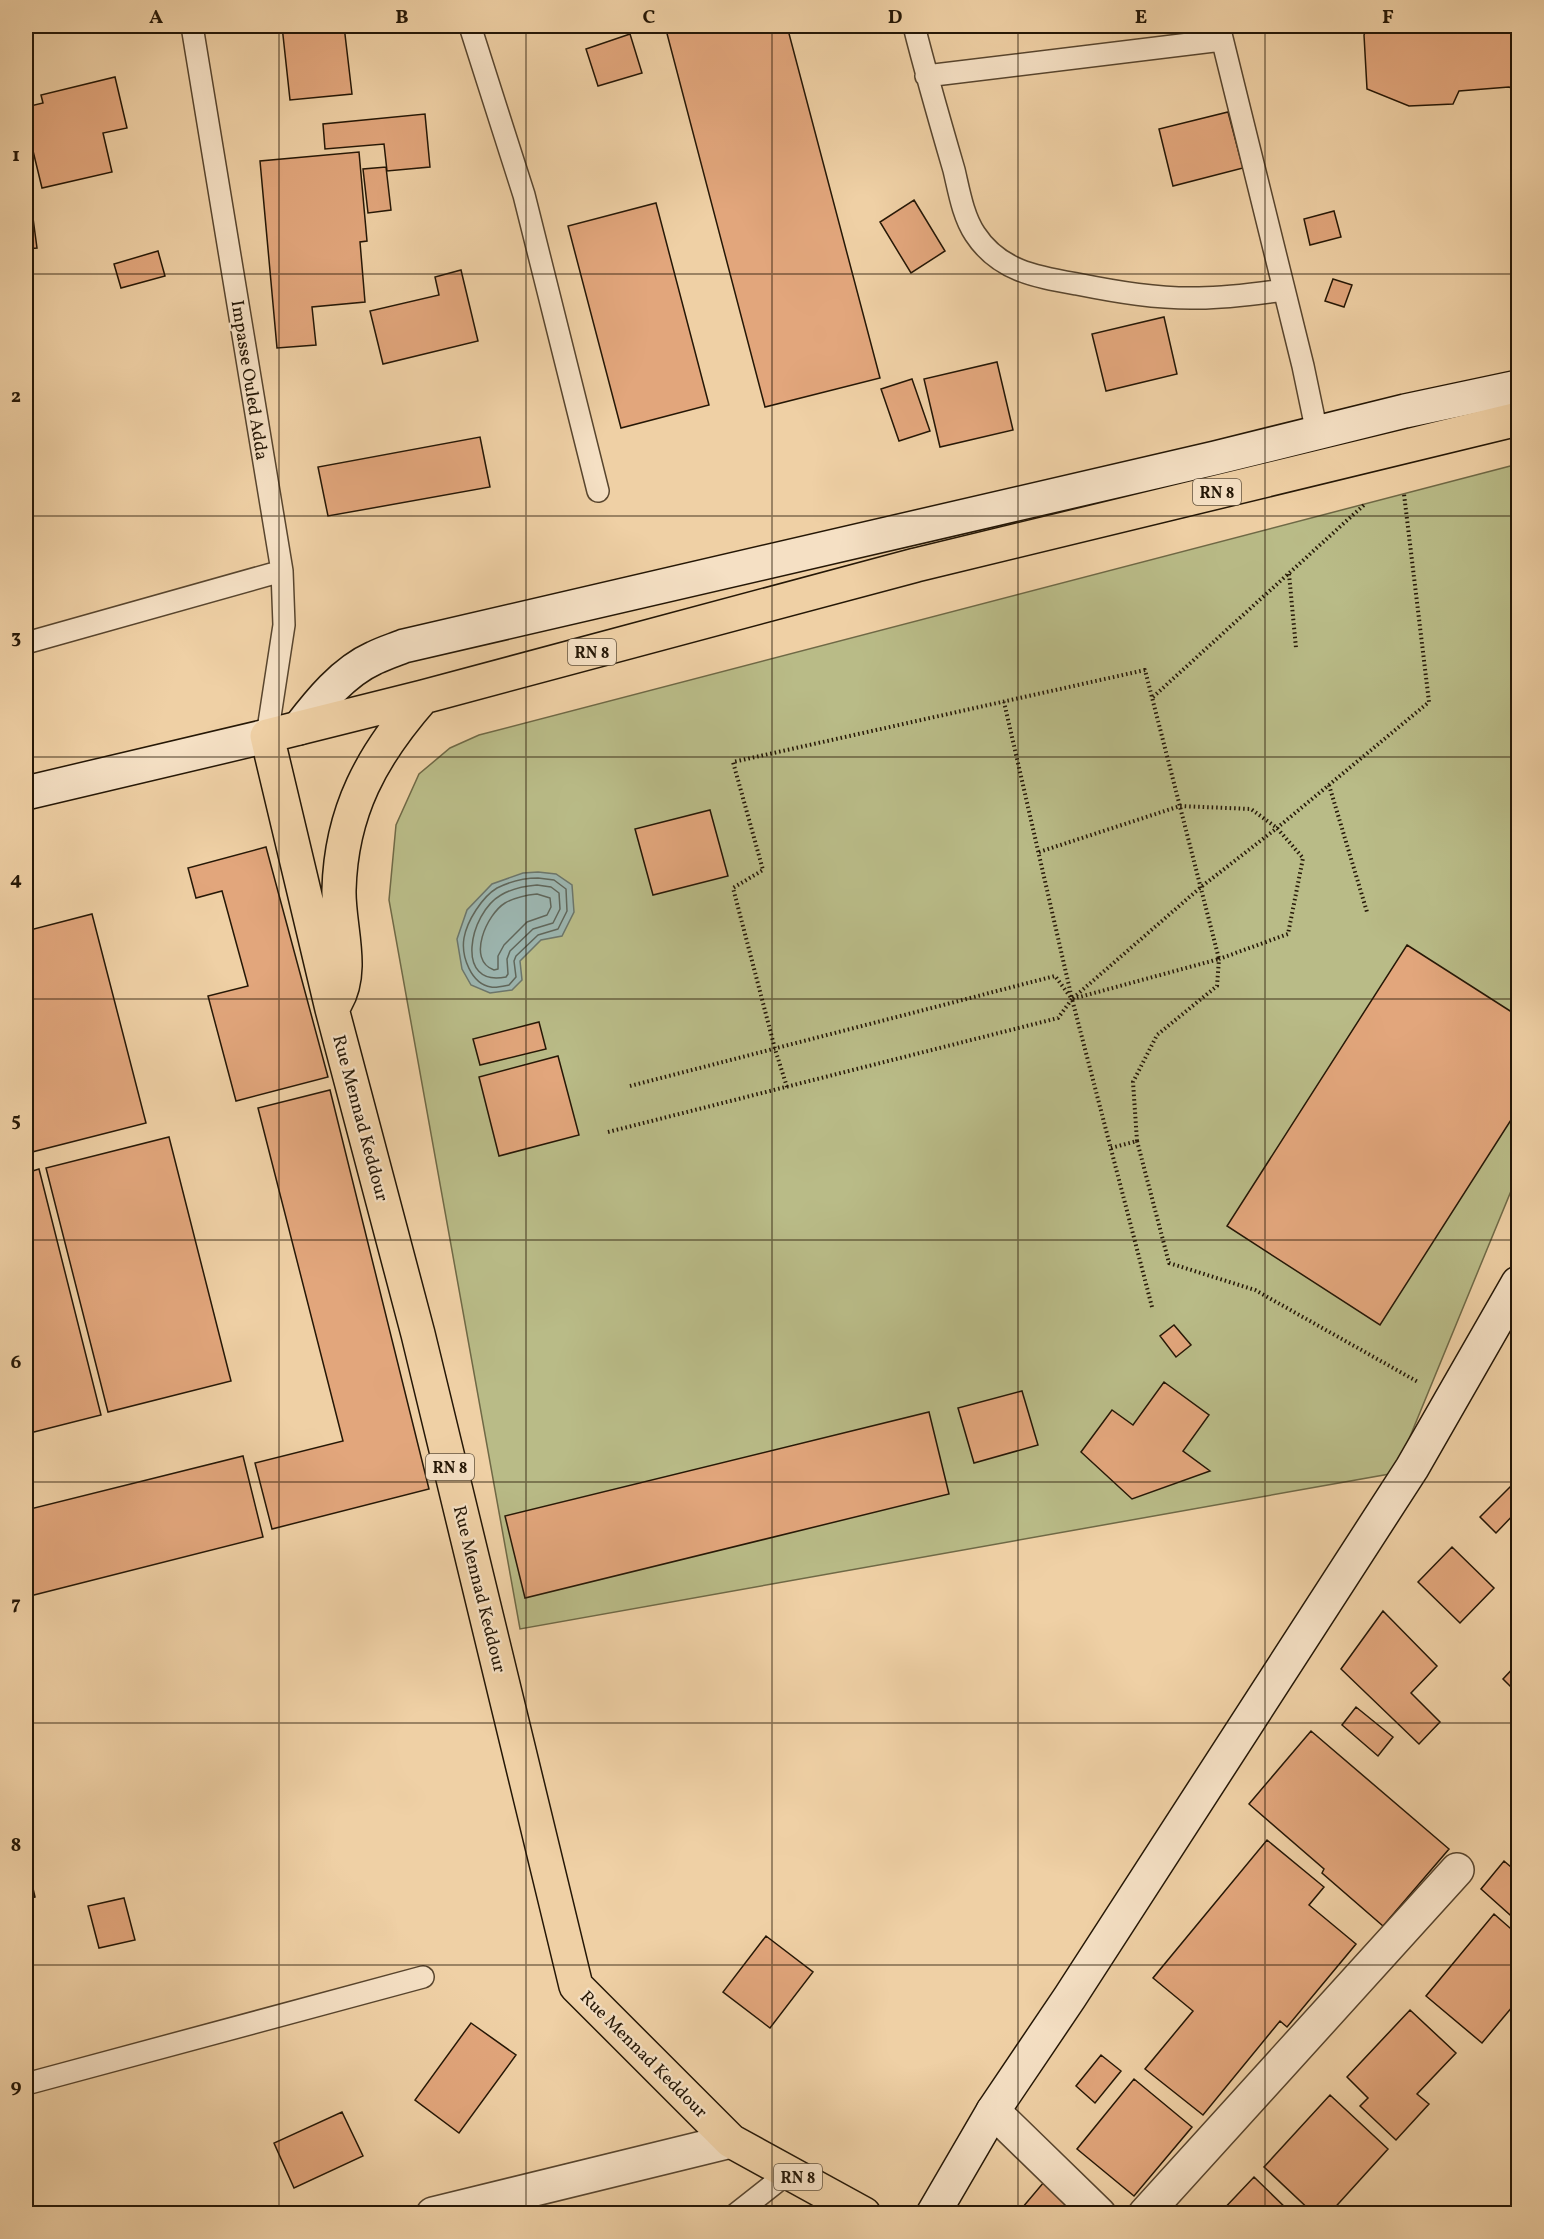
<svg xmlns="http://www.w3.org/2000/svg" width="1544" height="2239" viewBox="0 0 1544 2239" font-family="Vollkorn,serif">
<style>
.green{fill:#b9bb87;stroke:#6f6946;stroke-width:1.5}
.water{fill:#9cb5af;stroke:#6c766b;stroke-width:1.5}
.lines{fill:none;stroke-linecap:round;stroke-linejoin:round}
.shore{stroke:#60665a;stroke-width:1.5}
.building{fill:#e2a67c;stroke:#251706;stroke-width:1.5}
.lane-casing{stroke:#58452e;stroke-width:24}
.street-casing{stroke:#58452e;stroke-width:36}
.secondary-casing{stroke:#251706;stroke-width:36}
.primary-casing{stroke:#251706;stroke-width:36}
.path{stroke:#251706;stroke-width:4;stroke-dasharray:1.5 3;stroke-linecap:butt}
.lane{stroke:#f5e0c4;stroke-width:21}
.street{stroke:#f5e0c4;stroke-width:33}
.secondary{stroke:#f5e0c4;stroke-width:33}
.primary{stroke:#efd0a5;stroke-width:33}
.grid{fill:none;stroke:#251706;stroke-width:1.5;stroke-opacity:0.55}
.labels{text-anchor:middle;stroke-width:4.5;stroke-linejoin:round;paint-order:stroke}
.shield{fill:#f5e0c4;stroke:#63533f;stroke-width:1.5}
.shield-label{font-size:16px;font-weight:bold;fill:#251706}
.street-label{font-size:18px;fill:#251706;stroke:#f5e0c4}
.neatline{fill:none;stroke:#251706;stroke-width:2}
.grid-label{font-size:20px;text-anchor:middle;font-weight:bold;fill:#251706}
</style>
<rect width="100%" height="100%" fill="#efd0a5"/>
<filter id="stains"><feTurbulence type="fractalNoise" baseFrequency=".00333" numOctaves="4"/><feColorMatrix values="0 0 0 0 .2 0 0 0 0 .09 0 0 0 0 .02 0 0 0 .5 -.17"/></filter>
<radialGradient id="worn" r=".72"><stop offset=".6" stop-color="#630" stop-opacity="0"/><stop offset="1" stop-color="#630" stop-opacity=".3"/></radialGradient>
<!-- green -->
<path class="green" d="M1518 464V1174L1395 1473 520 1629 389 900 396 825 419 774 450 748 479 735Z"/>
<!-- water -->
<path class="water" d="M538 872 556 874 572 885 574 912 562 936 541 940 520 961 522 980 512 990 490 993 471 985 462 969 457 939 467 910 492 884 523 873Z"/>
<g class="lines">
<!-- shore -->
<path class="shore" d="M538 878 554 880 566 889 567 911 558 929 538 935 516 956 514 961 516 977 509 985C504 986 496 988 491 987 471 984 461 956 464 938 467 921 482 897 497 888 509 882 524 878 538 878Z
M537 885 551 887 559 893 560 909 553 923 533 929 510 951 507 959 508 974 506 977C454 988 469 913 501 895 511 889 525 886 537 885Z
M537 894 550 898 551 907 547 915 527 922 504 945 498 956V969L494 970C466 960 487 914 505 903 514 898 527 895 537 894Z"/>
</g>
<!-- building -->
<path class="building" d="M282 26H344L352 94 290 100Z
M665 26H787L880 378 765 407Z
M1367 26H1518V91L1509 87 1459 91 1453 104 1409 106 1367 89 1364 35Z
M630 34 642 73 598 86 586 49Z
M115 77 127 128 103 133 112 172 42 188 26 122V107L43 103 41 95Z
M1228 112 1243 168 1173 186 1159 129Z
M425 114 430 167 387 171 384 144 325 149 323 124Z
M359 152 367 241 360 242 365 302 312 307 316 345 277 348 260 161Z
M386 167 391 210 368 213 363 169Z
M914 200 945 251 911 273 880 222Z
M31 203 37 248 26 249V204Z
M656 203 709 405 621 428 568 226Z
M1334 211 1341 237 1310 245 1304 219Z
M158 251 165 276 121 288 114 264Z
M461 270 478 341 383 364 370 311 439 295 435 277Z
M1333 279 1352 285 1344 307 1325 301Z
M1164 317 1177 374 1106 391 1092 334Z
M997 362 1013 430 940 447 924 379Z
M912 379 930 431 899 441 881 389Z
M480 437 490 487 328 516 318 467Z
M710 810 728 876 653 895 635 829Z
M266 847 328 1077 236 1101 208 996 248 986 222 891 196 898 188 868Z
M92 914 146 1123 32 1152 26 1128V931Z
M1407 945 1518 1016V1109L1380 1325 1227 1226Z
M539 1022 546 1049 480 1065 473 1039Z
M558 1056 579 1135 499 1156 479 1077Z
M330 1090 429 1489 272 1529 255 1463 343 1441 258 1108Z
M169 1137 231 1381 108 1412 46 1168Z
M39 1169 101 1415 26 1434V1173Z
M1174 1325 1191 1345 1176 1357 1160 1336Z
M1164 1382 1209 1415 1183 1451 1210 1471 1132 1499 1081 1452 1112 1410 1133 1425Z
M1022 1391 1038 1445 974 1463 958 1408Z
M929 1412 949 1494 525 1598 505 1516Z
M243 1456 263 1537 26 1597V1510Z
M1518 1479V1510L1496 1533 1480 1517Z
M1452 1547 1494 1588 1460 1623 1418 1582Z
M1383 1611 1437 1666 1411 1693 1440 1722 1419 1744 1341 1669Z
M1518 1663V1694L1503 1679Z
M1356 1707 1393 1737 1378 1756 1342 1725Z
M1311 1731 1449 1849 1383 1926 1322 1873 1324 1869 1249 1804Z
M1267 1840 1324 1887 1309 1905 1356 1944 1287 2027 1280 2021 1203 2115 1145 2069 1193 2011 1153 1978Z
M26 1858 35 1897 26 1900Z
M1504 1861 1518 1873V1922L1481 1889Z
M124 1898 135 1940 99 1948 88 1906Z
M1494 1914 1518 1935V2000L1482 2043 1426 1996Z
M766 1936 813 1972 770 2028 723 1992Z
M1410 2010 1456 2053 1417 2094 1429 2104 1396 2140 1360 2106 1368 2098 1347 2077Z
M471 2023 516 2055 459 2133 415 2100Z
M1101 2055 1121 2071 1095 2103 1076 2086Z
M1134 2079 1192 2127 1134 2196 1077 2149Z
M1330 2095 1388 2149 1329 2214H1314L1264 2167Z
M342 2112 363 2156 294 2188 274 2143Z
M1254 2177 1292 2214H1219Z
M1044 2182 1081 2214H1017Z"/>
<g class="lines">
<defs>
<path id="lane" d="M192 26 282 571 284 625 267 736
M470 26 524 195 598 491
M914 26C926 74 940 122 954 170 959 191 963 216 975 234 999 271 1037 277 1077 284 1117 292 1158 299 1199 298 1227 298 1256 294 1284 290
M1219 26 1303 366 1317 433
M926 76 1222 40
M26 643 282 571
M26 2084 423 1977
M736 2214 789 2172"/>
<path id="street" d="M993 2111 1099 2214
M433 2214 731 2141
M1145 2214 1457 1870"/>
<path id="secondary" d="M299 728C319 702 343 672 374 658 384 653 394 650 404 646L1215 458 1405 411 1518 387
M26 793 267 736
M933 2214 993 2111 1070 1997 1412 1468 1518 1283"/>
<path id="primary" d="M336 1002C355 970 338 925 339 890 341 811 372 755 423 697
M864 2214 731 2141 576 1986 418 1334 332 1009 267 736 423 697 916 565 1518 419"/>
</defs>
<!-- lane casing -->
<use href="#lane" class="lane-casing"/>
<!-- street casing -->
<use href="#street" class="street-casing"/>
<!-- secondary casing -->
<use href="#secondary" class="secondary-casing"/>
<!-- primary casing -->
<use href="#primary" class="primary-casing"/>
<!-- path -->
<path class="path" d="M1289 574 1296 648
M1153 697 1365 504
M1329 785 1367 912
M1039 852 1180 806 1251 809 1277 828 1303 858 1288 934 1219 959 1217 986 1157 1035 1133 1082 1137 1141 1111 1148
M787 1087 775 1049 733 888 763 870 733 762 1145 670 1219 959 1072 999 1004 702
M608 1132 1058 1018 1072 999 1055 976 630 1086
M1137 1141 1169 1263 1255 1290 1418 1382
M1152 1307 1072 999 1201 887 1277 828 1429 702 1404 494"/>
<!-- lane -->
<use href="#lane" class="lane"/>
<!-- street -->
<use href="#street" class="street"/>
<!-- secondary -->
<use href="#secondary" class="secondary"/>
<!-- primary -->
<use href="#primary" class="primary"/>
</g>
<!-- grid -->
<path class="grid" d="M279 26V2214M526 26V2214M772 26V2214M1018 26V2214M1265 26V2214M26 274H1518M26 516H1518M26 757H1518M26 999H1518M26 1240H1518M26 1482H1518M26 1723H1518M26 1965H1518"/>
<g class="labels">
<!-- shield labels -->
<g class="shield">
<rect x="1193" y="479" width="48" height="26" rx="4.5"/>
<rect x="568" y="639" width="48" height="26" rx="4.5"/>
<rect x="426" y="1454" width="48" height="26" rx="4.5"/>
<rect x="774" y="2164" width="48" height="26" rx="4.5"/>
</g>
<g class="shield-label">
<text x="1217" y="498">RN 8</text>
<text x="592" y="658">RN 8</text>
<text x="450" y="1473">RN 8</text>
<text x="798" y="2183">RN 8</text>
</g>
<!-- street labels -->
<g class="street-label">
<text transform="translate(250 380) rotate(81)" y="6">Impasse Ouled Adda</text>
<text transform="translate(361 1118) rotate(75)" y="6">Rue Mennad Keddour</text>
<text transform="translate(480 1589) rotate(76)" y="6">Rue Mennad Keddour</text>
<text transform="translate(644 2054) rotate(45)" y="6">Rue Mennad Keddour</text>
</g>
</g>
<!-- margin -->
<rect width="1544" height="2239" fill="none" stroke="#efd0a5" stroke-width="66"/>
<rect x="33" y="33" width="1478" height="2173" class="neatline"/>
<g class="grid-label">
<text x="156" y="23">A</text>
<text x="402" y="23">B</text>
<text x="649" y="23">C</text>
<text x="895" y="23">D</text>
<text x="1141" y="23">E</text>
<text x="1388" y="23">F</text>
<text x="16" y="161">1</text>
<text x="16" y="402">2</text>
<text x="16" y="643">3</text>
<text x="16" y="885">4</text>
<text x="16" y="1126">5</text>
<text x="16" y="1368">6</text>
<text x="16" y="1609">7</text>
<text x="16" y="1851">8</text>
<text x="16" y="2092">9</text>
</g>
<rect width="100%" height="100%" filter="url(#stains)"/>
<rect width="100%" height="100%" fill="url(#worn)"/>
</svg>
